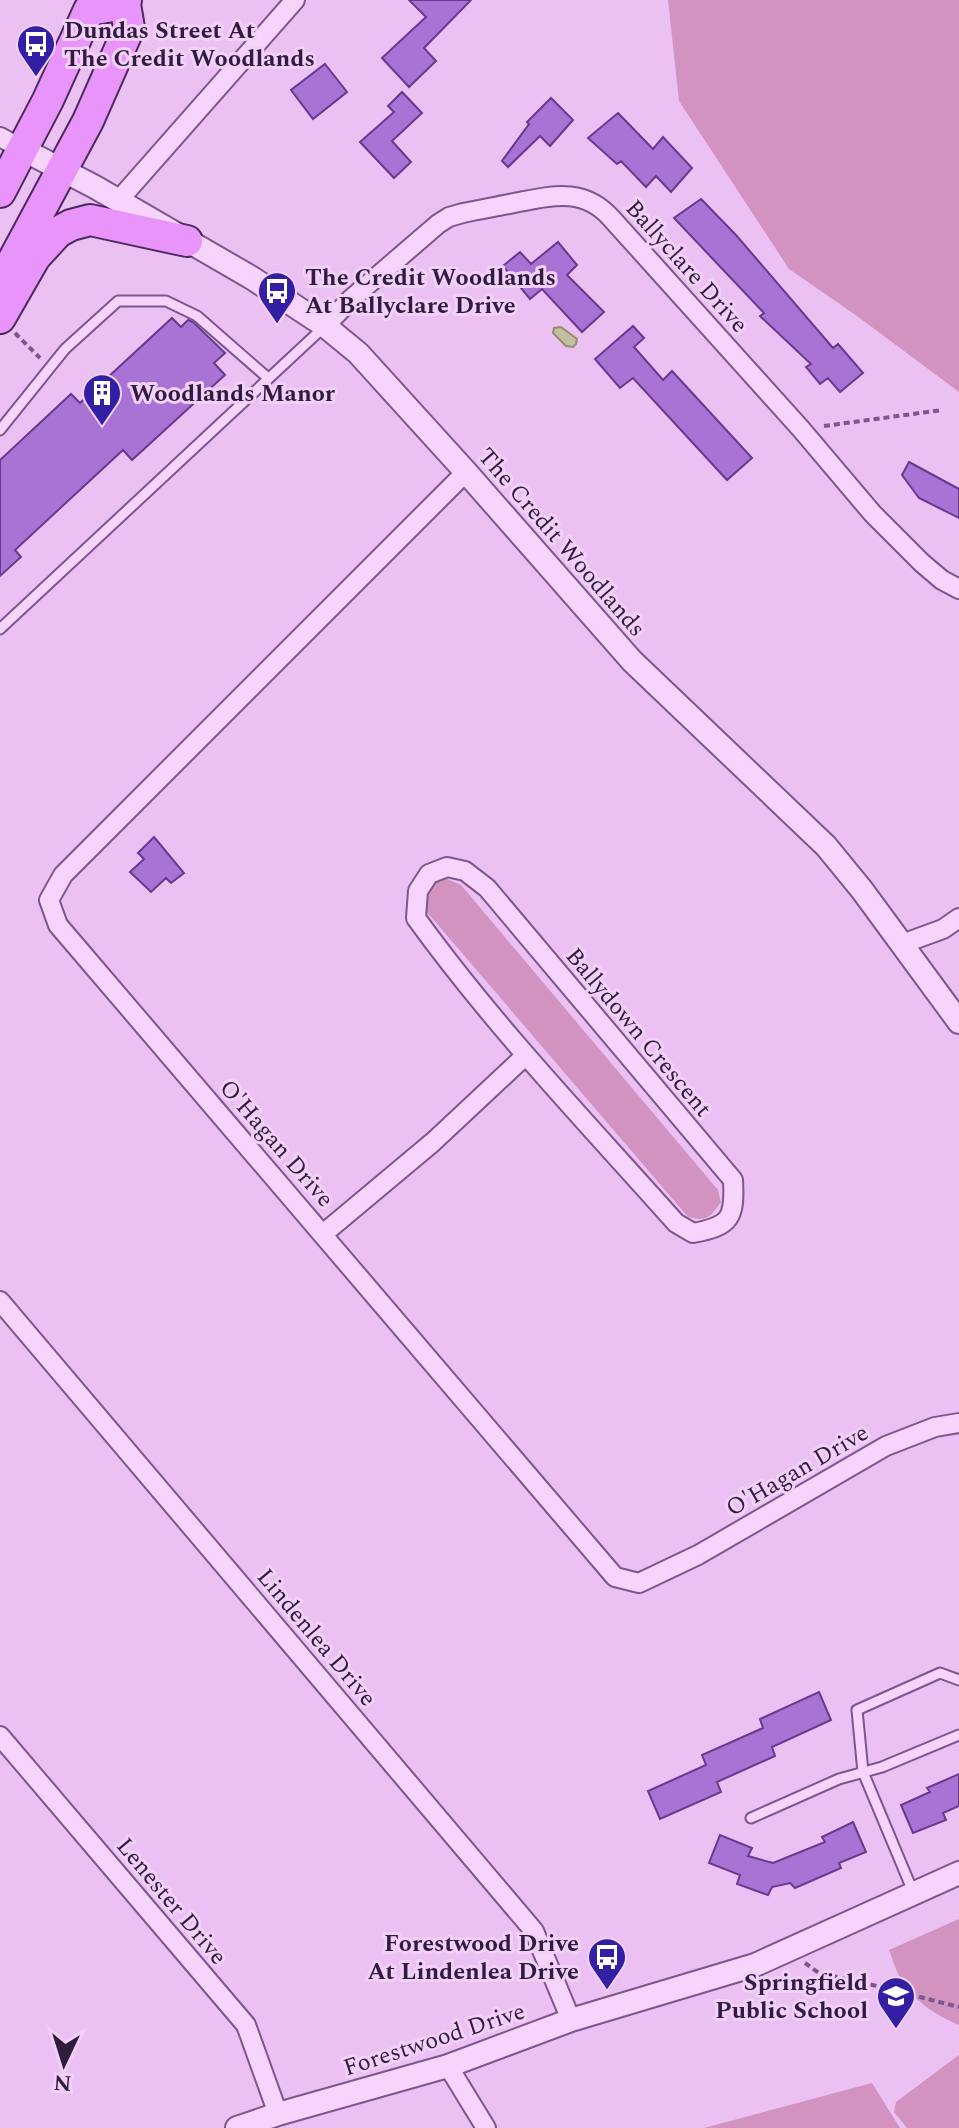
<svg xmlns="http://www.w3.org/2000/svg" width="959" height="2128" viewBox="0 0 959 2128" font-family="Spectral,serif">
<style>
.green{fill:#d293c1}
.water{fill:#c4bfa3;stroke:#938f69;stroke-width:2}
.building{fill:#a972d5;stroke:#68398f;stroke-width:2}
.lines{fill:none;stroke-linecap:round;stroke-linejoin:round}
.service-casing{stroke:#7c568e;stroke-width:13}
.minor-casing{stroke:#7c568e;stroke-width:22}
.tertiary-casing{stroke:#7c568e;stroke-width:26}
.primary-casing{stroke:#482b5b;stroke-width:34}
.path{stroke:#7c568e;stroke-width:4;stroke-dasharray:6 4;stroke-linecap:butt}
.service{stroke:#f6d4fc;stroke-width:9}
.minor{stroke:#f6d4fc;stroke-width:18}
.tertiary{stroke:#f6d4fc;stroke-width:22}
.primary{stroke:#e994fa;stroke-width:30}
.labels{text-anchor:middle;stroke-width:6;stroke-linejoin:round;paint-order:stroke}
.poi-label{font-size:24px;font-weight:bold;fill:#301c3c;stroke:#f3d0f9;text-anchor:start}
.street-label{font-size:24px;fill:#301c3c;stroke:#f3d0f9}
</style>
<rect width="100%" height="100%" fill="#ebc0f2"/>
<!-- green -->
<path class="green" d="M668 0H959V392L857 316 789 269 679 101Z
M445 878 461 885 718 1190 721 1202C710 1217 708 1222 688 1217L426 911C424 891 427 886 445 878Z
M959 1919V2025C937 2016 914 2001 902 1981 896 1972 893 1960 889 1950Z
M959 2055V2128H907L894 2112 896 2102Z
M872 2083 900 2128H704Z"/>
<!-- water -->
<path class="water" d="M561 327 577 339 576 344 573 347 566 346 553 333 554 328Z"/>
<!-- building -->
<path class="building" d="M409 0H471L424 48 436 61 409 87 382 58 426 17Z
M325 64 347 92 313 119 291 90Z
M402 92 422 113 392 141 411 162 394 178 360 142 394 112 388 106Z
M551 98 573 120 550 146 540 136 508 167 502 161 529 124 527 122Z
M618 113 653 149 663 137 692 168 671 192 656 176 646 187 621 161 617 164 588 138Z
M701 199 736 235 833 348 838 344 863 373 840 392 828 378 820 384 806 367 811 364 760 316 764 313 674 218Z
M558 242 577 265 567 275 604 312 582 332 542 289 530 299 503 266 520 252 531 264Z
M172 318 181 327 188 320 193 322 225 353 214 363 225 375 132 460 123 450 15 550 21 557 0 576V460L71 394 80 403Z
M633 326 644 338 634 347 663 380 672 371 752 458 727 480 633 378 620 388 595 359Z
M909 462 959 489V518L919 498 902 475Z
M154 837 184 873 171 883 166 878 151 892 130 872 144 859 138 853Z
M819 1692 831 1720 772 1747 775 1756 717 1782 721 1792 660 1819 648 1791 706 1765 702 1755 763 1728 760 1719Z
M959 1774V1806L943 1813 946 1820 913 1833 901 1805 930 1792 927 1788Z
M853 1822 866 1852 839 1863 841 1868 795 1888 790 1883 772 1887 768 1895 737 1884 740 1875 709 1863 720 1835 752 1848 748 1856 773 1863 825 1842 822 1837Z"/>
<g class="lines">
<defs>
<path id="service" d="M0 430 65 349 118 301H166L197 316 268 378
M0 629 325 326
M751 1818 839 1779 882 1767 959 1735
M914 1894 863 1772 857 1710 940 1673 959 1680"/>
<path id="minor" d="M0 137 22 149
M118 201 295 0
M325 326 351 299 438 224 449 217 463 213C482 209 500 206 519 202 555 195 585 188 612 219L801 429 873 514 922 563 942 580 959 589
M466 472 63 875 49 900 58 925 615 1577 639 1583 698 1555 886 1446 935 1427 959 1423
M447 867 465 871 487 888 733 1180C735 1218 731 1226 693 1233L676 1223C587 1123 494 1026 416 918L418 891 429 874Z
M902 944 943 929 959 918
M323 1234 433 1142 526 1055
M0 1301 534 1931 571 2020
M0 1736 246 2025 278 2114
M448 2066 486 2128"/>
<path id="tertiary" d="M22 149 95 187 252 278 325 326 358 353 466 472 632 661 826 846 862 890 959 1022
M237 2128 278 2114 448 2066 571 2020 755 1965 959 1873"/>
<path id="primary" d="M0 192 48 100 89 10 125 4
M0 285 88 121 129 28 125 4 126 0
M0 318 35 257 58 232 71 225 90 220 187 241"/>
</defs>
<!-- service casing -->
<use href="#service" class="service-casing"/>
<!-- minor casing -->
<use href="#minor" class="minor-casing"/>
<!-- tertiary casing -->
<use href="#tertiary" class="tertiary-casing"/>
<!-- primary casing -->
<use href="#primary" class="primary-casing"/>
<!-- path -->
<path class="path" d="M15 333 40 358
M824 426 942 410
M805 1963 819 1973 857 1981 959 2007"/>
<!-- service -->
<use href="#service" class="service"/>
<!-- minor -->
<use href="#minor" class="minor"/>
<!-- tertiary -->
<use href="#tertiary" class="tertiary"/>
<!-- primary -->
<use href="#primary" class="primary"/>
</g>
<!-- icons -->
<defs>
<symbol id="bus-pin" viewBox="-11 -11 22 30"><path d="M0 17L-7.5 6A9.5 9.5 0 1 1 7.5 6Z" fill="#321fa3" stroke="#f3d0f9"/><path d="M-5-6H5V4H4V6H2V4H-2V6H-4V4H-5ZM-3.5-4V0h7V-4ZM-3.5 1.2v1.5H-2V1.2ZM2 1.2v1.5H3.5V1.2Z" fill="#fff"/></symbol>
<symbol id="building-pin" viewBox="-11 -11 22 30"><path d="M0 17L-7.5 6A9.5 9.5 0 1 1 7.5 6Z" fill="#321fa3" stroke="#f3d0f9"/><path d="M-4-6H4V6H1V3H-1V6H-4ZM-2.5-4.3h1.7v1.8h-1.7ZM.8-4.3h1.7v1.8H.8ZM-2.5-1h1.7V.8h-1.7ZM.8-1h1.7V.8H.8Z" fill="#fff"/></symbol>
<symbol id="school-pin" viewBox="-11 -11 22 30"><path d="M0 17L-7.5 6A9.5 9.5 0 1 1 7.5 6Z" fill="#321fa3" stroke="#f3d0f9"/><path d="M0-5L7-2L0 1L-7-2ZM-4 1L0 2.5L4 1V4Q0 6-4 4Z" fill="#fff"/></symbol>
</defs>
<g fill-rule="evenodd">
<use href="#bus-pin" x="14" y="22" width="44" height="60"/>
<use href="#bus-pin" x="255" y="269" width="44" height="60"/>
<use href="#building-pin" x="80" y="371" width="44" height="60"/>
<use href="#bus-pin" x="585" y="1935" width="44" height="60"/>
<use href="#school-pin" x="874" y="1974" width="44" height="60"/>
</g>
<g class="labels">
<!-- poi labels -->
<g class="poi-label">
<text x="64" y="38">Dundas Street At<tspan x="64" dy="28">The Credit Woodlands</tspan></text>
<text x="305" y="285">The Credit Woodlands<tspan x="305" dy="28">At Ballyclare Drive</tspan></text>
<text x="130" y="401">Woodlands Manor</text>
<text x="579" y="1951" text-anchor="end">Forestwood Drive<tspan x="579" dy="28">At Lindenlea Drive</tspan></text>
<text x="868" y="1990" text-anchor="end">Springfield<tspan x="868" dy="28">Public School</tspan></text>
</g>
<!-- street labels -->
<g class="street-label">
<text transform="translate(687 266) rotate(48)" y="8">Ballyclare Drive</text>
<text transform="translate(562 542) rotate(49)" y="8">The Credit Woodlands</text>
<text transform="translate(639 1032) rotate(50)" y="8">Ballydown Crescent</text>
<text transform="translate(277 1143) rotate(49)" y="8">O'Hagan Drive</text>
<text transform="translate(797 1470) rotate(-30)" y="8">O'Hagan Drive</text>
<text transform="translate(317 1637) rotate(50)" y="8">Lindenlea Drive</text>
<text transform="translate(172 1901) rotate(50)" y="8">Lenester Drive</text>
<text transform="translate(434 2039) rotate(-18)" y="8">Forestwood Drive</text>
</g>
</g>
<!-- north arrow -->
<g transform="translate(64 2064) rotate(184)" stroke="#f3d0f9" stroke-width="6" paint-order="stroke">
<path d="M0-6L14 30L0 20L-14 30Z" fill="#301c3c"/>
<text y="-12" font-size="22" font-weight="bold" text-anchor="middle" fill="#301c3c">N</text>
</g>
</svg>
